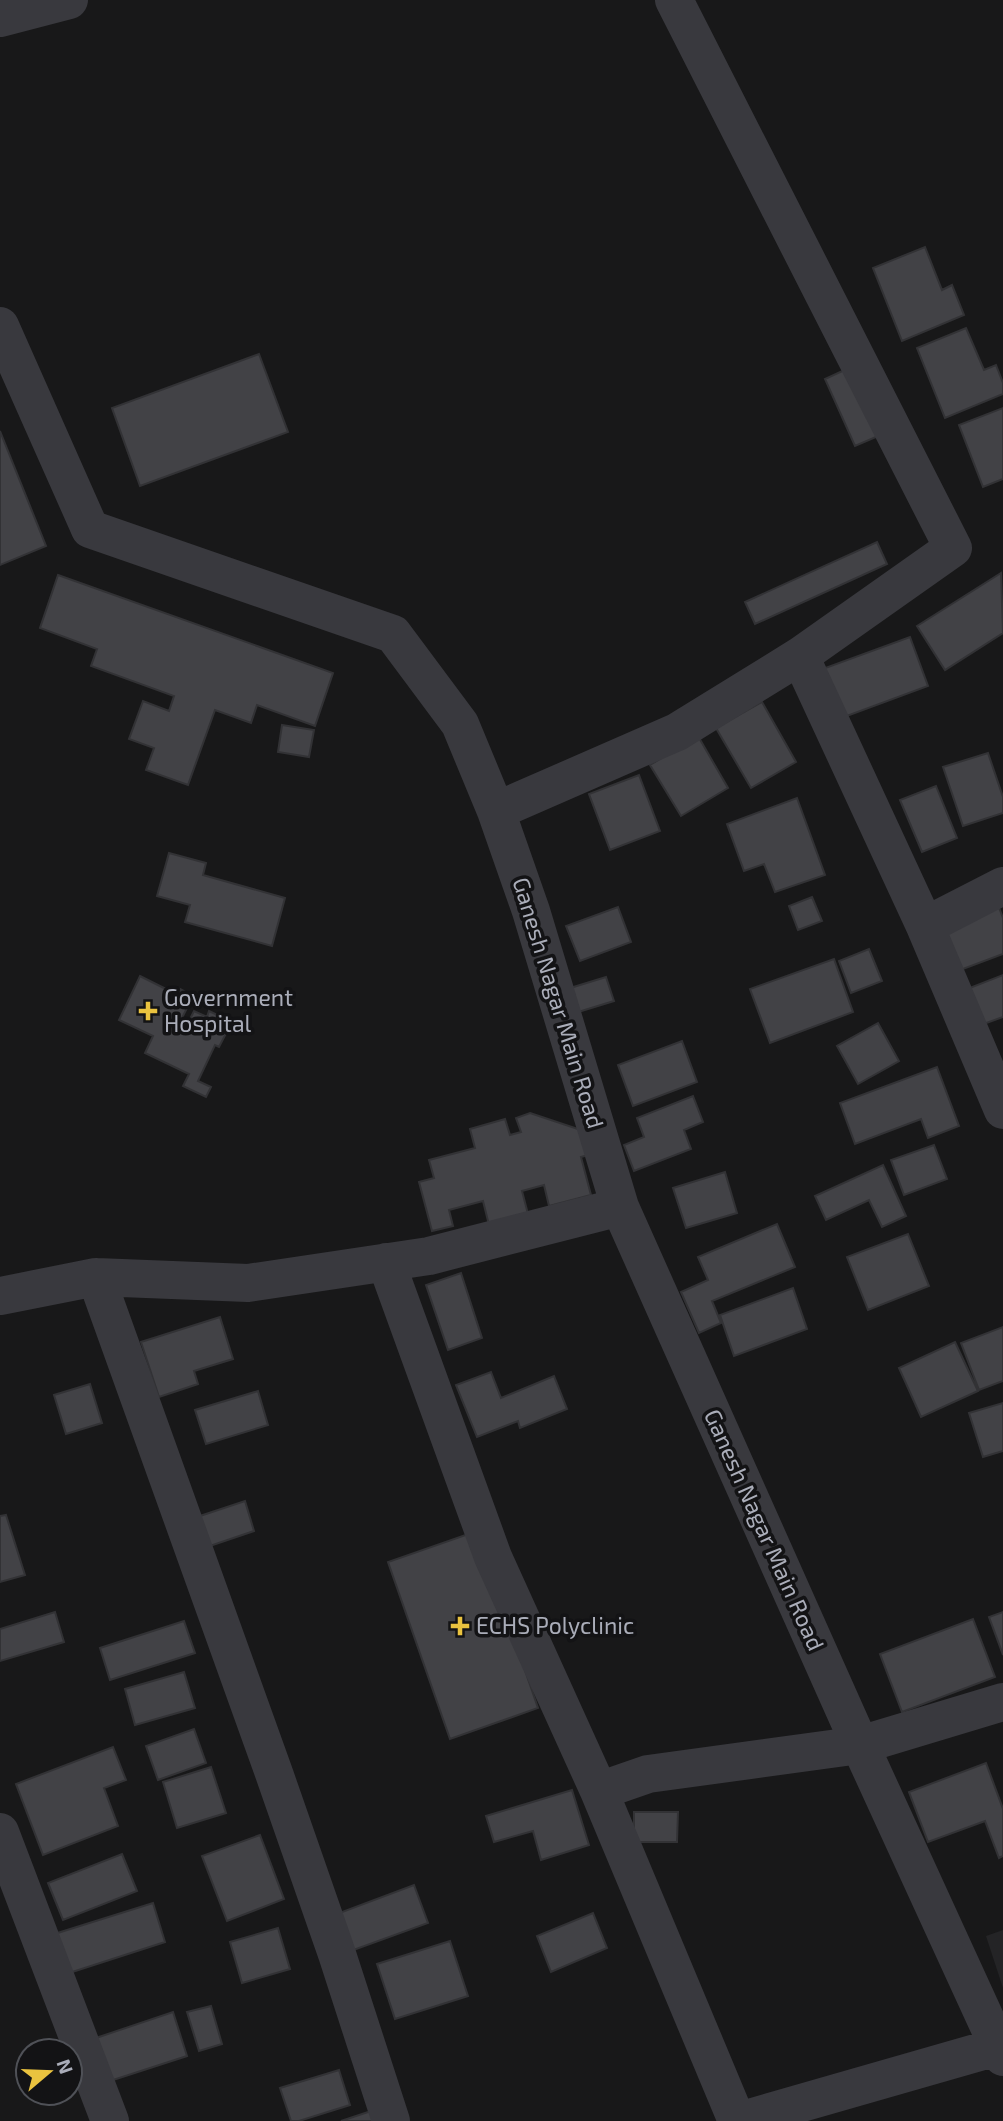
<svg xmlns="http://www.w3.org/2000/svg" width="1003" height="2121" viewBox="0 0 1003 2121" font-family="'Exo 2',sans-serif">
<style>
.built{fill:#242426}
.building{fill:#424246;stroke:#323235;stroke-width:2}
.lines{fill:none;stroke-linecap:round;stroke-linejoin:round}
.minor{stroke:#39393e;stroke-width:38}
.poi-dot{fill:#eac33f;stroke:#131315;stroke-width:2.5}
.labels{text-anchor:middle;stroke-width:7;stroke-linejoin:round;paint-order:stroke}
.poi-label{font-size:23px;fill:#aaadb9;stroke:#131315;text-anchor:start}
.street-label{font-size:23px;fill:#aaadb9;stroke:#131315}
</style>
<rect width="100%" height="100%" fill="#181819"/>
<!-- built -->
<path class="built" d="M1003 1930V1988L986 1936Z"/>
<!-- building -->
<path class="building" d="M925 247 942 290 952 285 964 315 902 341 873 268Z
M966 328 984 370 996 365 1003 383V394L945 418 917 348Z
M259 354 288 432 140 486 112 408Z
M853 366 883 434 855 446 825 379Z
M1003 408V479L983 487 959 425Z
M0 431 46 546 0 565Z
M877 542 887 564 755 624 745 602Z
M1001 573 1003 633 945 670 917 626Z
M58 575 333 673 315 726 257 705 251 723 215 710 188 785 146 770 154 748 129 739 143 701 169 711 174 696 91 666 97 649 40 628Z
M910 637 928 686 836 720 817 671Z
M762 702 796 762 751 788 716 728Z
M282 725 314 730 309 757 278 752Z
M698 736 728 788 681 816 650 765Z
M988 753 1003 797V813L963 826 943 767Z
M639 775 660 831 610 850 589 794Z
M936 786 957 838 922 852 900 800Z
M797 798 825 875 775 892 764 864 744 871 727 824Z
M169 853 206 863 203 875 285 898 272 946 185 922 190 905 157 896Z
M812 897 822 921 798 930 789 906Z
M996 900 1003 918V954L955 972 936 923Z
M618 907 631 942 580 961 566 926Z
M869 949 882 981 851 993 839 961Z
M834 959 853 1012 770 1043 750 989Z
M1003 975V1017L981 1025 967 989Z
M140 976 168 990 163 999 173 1005 180 989 193 996 180 1022 187 1025 194 1011 207 1017 209 1011 232 1022 219 1047 215 1045 198 1081 211 1087 206 1097 183 1086 189 1074 145 1053 153 1036 119 1020Z
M606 977 614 1001 575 1013 567 989Z
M878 1023 899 1061 858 1084 837 1046Z
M682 1041 697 1082 633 1106 618 1065Z
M937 1067 959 1126 928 1138 921 1119 855 1144 840 1103Z
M693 1096 703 1122 684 1130 691 1149 634 1171 624 1145 644 1137 637 1118Z
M530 1113 584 1131 592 1154 581 1157 591 1195 549 1206 544 1185 522 1191 528 1214 489 1225 483 1201 449 1210 453 1226 432 1231 419 1182 434 1178 429 1160 475 1148 470 1129 505 1119 510 1135 521 1132 516 1118Z
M934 1145 947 1179 904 1195 891 1160Z
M883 1165 906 1216 882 1227 869 1200 826 1220 815 1196Z
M725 1172 737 1213 686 1228 673 1188Z
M777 1224 795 1267 712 1301 721 1323 699 1333 681 1292 708 1280 698 1257Z
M908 1234 929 1286 868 1310 847 1257Z
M461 1273 482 1338 448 1350 426 1285Z
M793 1288 807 1329 734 1356 720 1315Z
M220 1317 233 1359 194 1371 198 1384 159 1397 141 1342Z
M1003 1327V1381L979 1390 961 1343Z
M955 1342 978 1391 921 1417 899 1368Z
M491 1372 501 1398 554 1376 567 1409 520 1428 518 1421 477 1437 456 1385Z
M90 1384 102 1423 66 1434 54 1395Z
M258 1391 268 1425 206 1444 195 1410Z
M1003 1403V1451L983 1457 969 1413Z
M245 1501 254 1531 204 1548 194 1518Z
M6 1515 25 1575 0 1582V1516Z
M477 1531 538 1708 450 1739 388 1562Z
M55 1612 64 1642 0 1661V1629Z
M1003 1612V1655L989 1617Z
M973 1619 995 1677 902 1712 880 1654Z
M184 1621 195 1653 110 1680 100 1648Z
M184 1672 195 1708 135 1725 125 1689Z
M194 1729 206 1763 158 1780 146 1746Z
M113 1747 126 1780 104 1788 118 1826 43 1855 16 1784Z
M986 1763 1003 1809V1856L999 1858 985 1821 928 1842 909 1792Z
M211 1767 226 1813 177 1828 163 1782Z
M572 1790 589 1845 541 1860 533 1831 494 1842 486 1816Z
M634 1812H678L677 1842H634Z
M260 1835 284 1899 227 1921 202 1856Z
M122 1854 137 1891 63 1920 48 1883Z
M414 1885 428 1923 348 1952 334 1915Z
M153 1903 165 1942 60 1976 48 1936Z
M593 1913 607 1948 551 1972 537 1936Z
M278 1928 290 1969 242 1983 230 1942Z
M450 1941 468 1996 395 2019 377 1964Z
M211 2006 222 2044 199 2051 187 2012Z
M173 2012 187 2056 107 2082 93 2039Z
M339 2070 350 2105 299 2121H291L280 2088Z
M371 2111 374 2121H341Z"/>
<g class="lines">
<!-- minor -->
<path class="minor" d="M0 18 69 0
M0 326 90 529 393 634 460 724 496 811 531 911 620 1207 860 1745 1003 1702
M800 656 925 926 1003 1110
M496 811 677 732 800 656 953 548 674 0
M925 926 1003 886
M386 1262 493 1557 599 1791 648 1774 860 1745 1003 2057
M96 1277 275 1776 337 1954 391 2121
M0 1296 96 1277 248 1283 429 1256 620 1207
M599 1791 737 2121
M0 1832 110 2121
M739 2121 1000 2046"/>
</g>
<!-- markers -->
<g class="poi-dot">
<path d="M144.5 1000.5h7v7h7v7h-7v7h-7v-7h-7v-7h7z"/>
<path d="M456.5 1615.5h7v7h7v7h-7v7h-7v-7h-7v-7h7z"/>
</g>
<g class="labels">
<!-- poi labels -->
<g class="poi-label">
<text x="164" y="1006">Government<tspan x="164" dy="26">Hospital</tspan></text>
<text x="476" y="1634">ECHS Polyclinic</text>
</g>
<!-- street labels -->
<g class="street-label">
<text transform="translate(558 1003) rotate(73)" y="8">Ganesh Nagar Main Road</text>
<text transform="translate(764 1530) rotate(66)" y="8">Ganesh Nagar Main Road</text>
</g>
</g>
<!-- north arrow -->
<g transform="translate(49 2072) rotate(71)"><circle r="33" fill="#131315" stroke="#4f5157" stroke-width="2"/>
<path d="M0-5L12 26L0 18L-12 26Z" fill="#eac33f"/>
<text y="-10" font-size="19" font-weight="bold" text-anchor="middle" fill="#aaadb9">N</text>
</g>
</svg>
